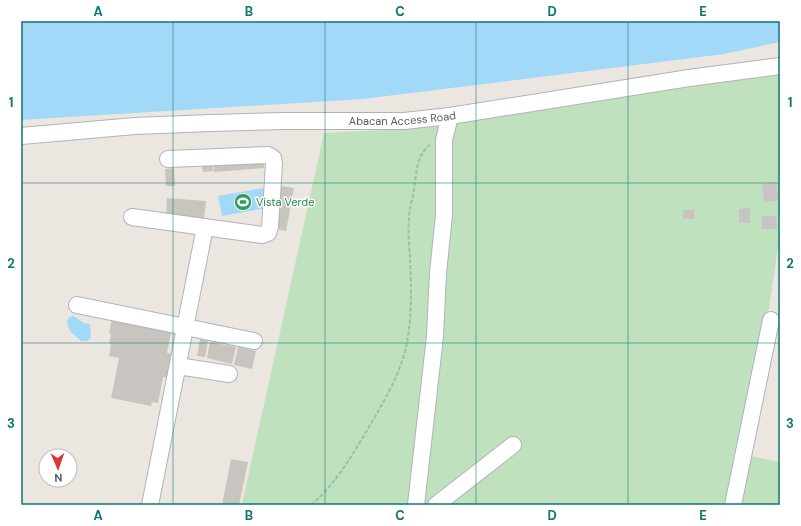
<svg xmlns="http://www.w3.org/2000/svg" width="801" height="526" viewBox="0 0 801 526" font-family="'DM Sans',sans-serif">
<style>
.green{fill:#c0e1be}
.water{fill:#a3d9f8}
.building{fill:#c8c4bf}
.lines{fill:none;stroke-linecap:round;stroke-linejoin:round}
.minor-casing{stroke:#b1b3b7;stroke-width:18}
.path{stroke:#98c1a0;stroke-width:2;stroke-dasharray:4 2;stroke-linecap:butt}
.minor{stroke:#fff;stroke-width:16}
.grid{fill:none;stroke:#0f766e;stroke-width:1;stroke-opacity:0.55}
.labels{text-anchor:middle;stroke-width:3;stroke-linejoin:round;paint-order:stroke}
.street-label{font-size:11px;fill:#595c60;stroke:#fff}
.leisure-label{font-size:11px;fill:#27864d;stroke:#fff;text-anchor:start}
.neatline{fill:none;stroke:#0f766e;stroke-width:1.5}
.grid-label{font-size:13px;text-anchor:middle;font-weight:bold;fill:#0f766e}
</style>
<rect width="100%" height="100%" fill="#ebe7e0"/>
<!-- green -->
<path class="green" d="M780 73V235L769 308 729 505H254L242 504 324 133 403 129Z
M746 455 780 462V505H738Z"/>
<!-- water -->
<path class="water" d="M21 21H780V42L724 54 363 99 21 120Z
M263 188 267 208 222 216 218 196Z
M74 316 84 323 90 324 91 338 87 341H81C73 333 69 334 67 321L69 317Z"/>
<!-- building -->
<path class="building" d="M263 157 264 168 214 172 213 161Z
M212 158 213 171 203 172 201 159Z
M174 168 175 186H166L165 169Z
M776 182 779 200 764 202 762 184Z
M281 186 294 188 286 231 274 229Z
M167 198 206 201 204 219 166 215Z
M750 208V223H739V209Z
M683 210H694V219H683Z
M762 216H776L777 229H762Z
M113 314 172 328 167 353 177 355 172 379 163 377 158 403 152 402 151 406 111 398 119 358 109 356 111 344H109L111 334 109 333Z
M200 339 208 341 205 357 197 356Z
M210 342 236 347 232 364 207 358Z
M238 347 256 351 252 369 234 365Z
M231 459 248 462 239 505H222Z"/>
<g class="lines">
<defs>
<g id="minor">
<path id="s1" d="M21 136 135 126 210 123 283 121H404L450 116 689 78 780 66"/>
<path d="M132 217 262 235 268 233 270 227 274 164 273 158 268 155 168 159"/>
<path d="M77 305 254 341"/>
<path d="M178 366 229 374"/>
<path d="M150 505 205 227"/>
<path d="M416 505 435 336 438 273 444 215V140L450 116"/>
<path d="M436 505 513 445"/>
<path d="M733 505 771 320"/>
</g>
</defs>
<!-- minor casing -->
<use href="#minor" class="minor-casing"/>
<!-- path -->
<path class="path" d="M311 505C336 484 352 455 369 427 385 399 404 369 408 336 412 311 411 283 410 258 409 245 408 231 409 218 409 208 413 199 414 189 417 172 416 155 430 145"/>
<!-- minor -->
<use href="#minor" class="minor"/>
</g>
<!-- grid -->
<path class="grid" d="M173 21V505M325 21V505M476 21V505M628 21V505M21 183H780M21 343H780"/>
<!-- icons -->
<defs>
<symbol id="stadium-disc" viewBox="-11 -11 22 22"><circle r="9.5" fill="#2e9e5b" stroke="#fff"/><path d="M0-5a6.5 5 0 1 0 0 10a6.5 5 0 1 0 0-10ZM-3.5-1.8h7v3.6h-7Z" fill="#fff"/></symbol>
</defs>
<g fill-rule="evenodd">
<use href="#stadium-disc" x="233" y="192" width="20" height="20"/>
</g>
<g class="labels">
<!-- street labels -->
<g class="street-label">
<text dy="4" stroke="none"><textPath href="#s1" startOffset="382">Abacan Access Road</textPath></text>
</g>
<!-- leisure labels -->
<g class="leisure-label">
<text x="256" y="206">Vista Verde</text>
</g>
</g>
<!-- border -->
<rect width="801" height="526" fill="none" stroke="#ffffff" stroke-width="44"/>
<!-- north arrow -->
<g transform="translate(58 468) rotate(178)"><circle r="19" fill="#ffffff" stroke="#bdbebf"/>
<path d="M0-3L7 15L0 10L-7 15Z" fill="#da3736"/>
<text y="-6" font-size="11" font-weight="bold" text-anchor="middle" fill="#595c60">N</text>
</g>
<rect x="22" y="22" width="757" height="482" class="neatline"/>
<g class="grid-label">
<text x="98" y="16">A</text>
<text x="249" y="16">B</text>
<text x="400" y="16">C</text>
<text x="552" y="16">D</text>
<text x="703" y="16">E</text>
<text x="11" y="107">1</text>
<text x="790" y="107">1</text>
<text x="11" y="268">2</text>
<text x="790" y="268">2</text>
<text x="11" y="428">3</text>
<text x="790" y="428">3</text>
<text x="98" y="520">A</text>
<text x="249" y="520">B</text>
<text x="400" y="520">C</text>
<text x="552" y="520">D</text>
<text x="703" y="520">E</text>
</g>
</svg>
